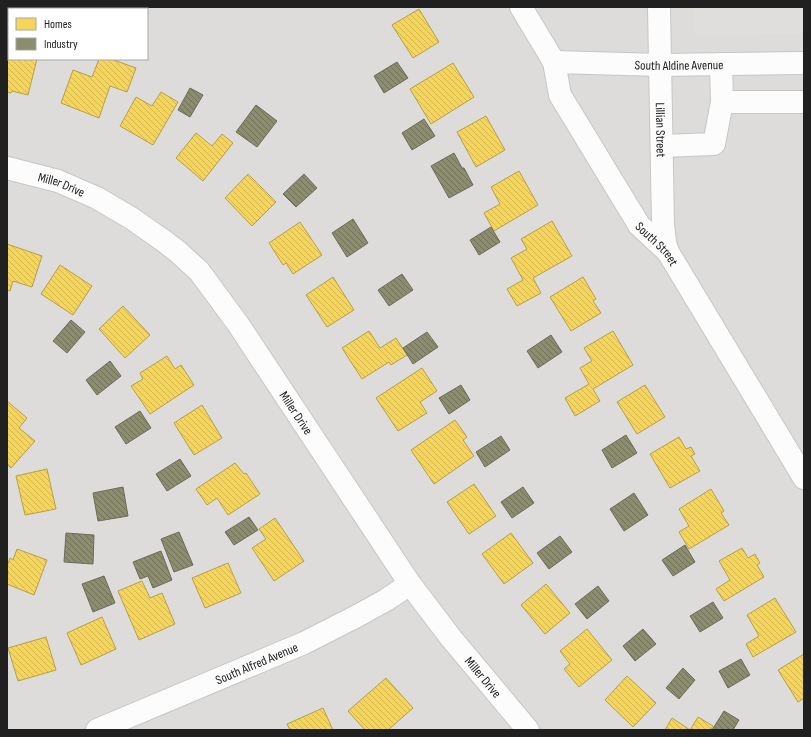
<svg xmlns="http://www.w3.org/2000/svg" width="811" height="737" viewBox="0 0 811 737" font-family="'Sofia Sans Condensed',sans-serif">
<style>
.residential{fill:#dddcda;fill-rule:evenodd}
.parking{fill:#dfdedc}
.homes{fill:url(#homes-back-hatch);stroke:#b69f4a}
.industry{fill:url(#industry-back-hatch);stroke:#6c6c57}
.lines{fill:none;stroke-linecap:round;stroke-linejoin:round}
.minor-casing{stroke:#c7c6c4;stroke-width:24}
.minor{stroke:#fcfcfc;stroke-width:22}
.labels{text-anchor:middle;stroke-width:4;stroke-linejoin:round;paint-order:stroke}
.street-label{font-size:13px;fill:#202020;stroke:#fff}
</style>
<defs>
<pattern id="homes-back-hatch" width="6" height="6" patternUnits="userSpaceOnUse"><rect width="6" height="6" fill="#f6d55c"/><path d="M-1 5l2 2M0 0l6 6M5-1l2 2" fill="none" stroke="#d3b750"/></pattern>
<pattern id="industry-back-hatch" width="6" height="6" patternUnits="userSpaceOnUse"><rect width="6" height="6" fill="#8c8c6e"/><path d="M-1 5l2 2M0 0l6 6M5-1l2 2" fill="none" stroke="#72725a"/></pattern>
</defs>
<rect width="100%" height="100%" fill="#eeede8"/>
<!-- residential -->
<path class="residential" d="M7 7H804V730H7ZM9 9H147V59H9Z"/>
<!-- parking -->
<path class="parking" d="M694 7H804V34L695 36Z"/>
<!-- homes -->
<path class="homes" d="M419 9 439 42 413 58 392 25Z
M7 20 9 21V59H37L28 95 12 91 11 93 7 92Z
M99 59H111L136 68 127 92 110 86 99 118 61 103 73 70 92 77Z
M453 63 474 97 431 124 410 89Z
M161 92 178 102 153 145 120 126 136 97 152 106Z
M486 116 505 150 476 167 457 132Z
M196 133 212 146 222 134 233 143 203 181 176 158Z
M519 171 538 205 494 231 484 213 500 204 491 187Z
M248 174 276 202 252 226 225 198Z
M552 221 572 256 533 278 541 293 517 306 507 289 523 280 511 258 527 249 521 239Z
M300 222 322 255 293 274 286 263 283 265 269 243Z
M7 244 42 256 32 287 13 281 10 291 7 290Z
M60 265 92 286 73 315 41 294Z
M333 277 354 310 327 327 306 295Z
M583 277 596 299 593 301 601 313 571 331 550 297Z
M123 306 150 335 125 358 99 329Z
M369 331 380 348 396 338 407 355 391 365 389 362 362 379 342 348Z
M613 331 633 365 593 389 600 401 575 416 565 398 589 384 580 368 592 361 584 348Z
M167 356 175 369 181 365 194 385 150 414 131 386 143 379 140 373Z
M422 368 437 391 420 402 427 413 398 431 376 398Z
M645 385 665 417 637 434 617 402Z
M7 401 27 418 19 428 35 441 11 468 7 464Z
M202 405 222 438 194 455 174 423Z
M455 420 467 437 463 440 474 456 434 484 411 450Z
M679 437 686 449 691 447 695 454 691 456 700 471 670 488 650 454Z
M235 463 244 474 246 473 260 494 228 515 217 498 207 505 196 489Z
M47 469 56 509 25 515 16 476Z
M474 484 496 516 469 534 447 502Z
M711 489 724 511 721 513 729 525 689 549 679 532 689 526 679 509Z
M275 518 304 561 274 581 252 548 266 539 259 529Z
M511 533 533 563 504 584 482 554Z
M742 548 748 558 755 554 760 563 757 565 764 577 724 601 716 589 730 580 719 561Z
M17 549 47 560 34 595 7 584 8 571H7V566L10 558 13 560Z
M228 563 241 593 205 608 192 578Z
M142 581 150 598 162 593 175 624 139 640 118 591Z
M546 584 570 613 545 634 521 605Z
M775 598 796 632 753 657 746 644 759 636 747 615Z
M102 617 116 649 81 665 67 633Z
M587 629 612 660 579 687 564 669 570 664 560 651Z
M46 637 56 670 18 681 8 648Z
M804 654V698L798 702 778 670Z
M627 676 656 703 633 727 605 700Z
M386 678 413 708 388 730H365L348 711Z
M323 708 333 730H290L287 724Z
M698 717 713 726 710 730H690Z
M672 718 690 730H665Z"/>
<!-- industry -->
<path class="industry" d="M397 62 408 78 384 93 374 76Z
M190 88 203 95 190 117 178 110Z
M256 105 277 121 257 147 236 132Z
M424 119 435 136 412 150 402 133Z
M454 153 462 168H464L473 185 449 198 431 166Z
M304 174 317 188 296 207 283 194Z
M353 219 368 243 347 257 332 233Z
M491 227 500 242 479 255 470 240Z
M402 274 413 290 389 306 378 290Z
M71 320 85 332 67 353 53 341Z
M427 332 438 347 413 364 403 348Z
M551 335 562 352 538 368 527 351Z
M110 361 121 376 97 395 86 380Z
M461 385 470 400 449 414 439 398Z
M140 411 151 428 126 444 115 427Z
M626 435 637 453 612 468 602 450Z
M501 436 510 450 485 467 476 452Z
M180 459 191 476 167 491 156 474Z
M123 487 128 516 98 521 93 493Z
M523 487 534 503 512 518 501 502Z
M634 493 648 515 624 531 610 509Z
M249 517 258 530 234 545 225 532Z
M179 532 193 565 174 572 161 539Z
M66 533 94 535 93 564 64 562Z
M560 536 572 552 549 569 537 553Z
M685 545 695 562 673 576 662 560Z
M161 551 172 580 153 588 148 576 140 579 133 562Z
M104 576 115 603 93 612 82 584Z
M598 586 609 601 587 619 575 604Z
M713 602 723 618 700 632 690 616Z
M643 629 656 644 635 661 623 646Z
M741 659 750 675 728 688 719 671Z
M683 668 695 680 679 699 666 688Z
M724 711 739 720 733 730H712Z"/>
<g class="lines">
<defs>
<g id="minor">
<path id="s1" d="M521 7 554 62 560 95 639 225 668 252 804 478"/>
<path id="s2" d="M659 7 663 224 665 243 668 252"/>
<path id="s3" d="M554 62 661 65 804 63"/>
<path d="M721 64 722 102"/>
<path d="M662 146 714 144 722 102H804"/>
<path id="s4" d="M7 168 58 181 97 198 131 218 164 241 177 251 199 271 238 324 410 584 451 638 528 730"/>
<path id="s5" d="M97 730 304 643 359 615 386 600 410 584"/>
</g>
</defs>
<!-- minor casing -->
<use href="#minor" class="minor-casing"/>
<!-- minor -->
<use href="#minor" class="minor"/>
</g>
<g class="labels">
<!-- street labels -->
<g class="street-label">
<text dy="5" stroke="none"><textPath href="#s3" startOffset="125">South Aldine Avenue</textPath></text>
<text dy="5" stroke="none"><textPath href="#s2" startOffset="123">Lillian Street</textPath></text>
<text dy="5" stroke="none"><textPath href="#s4" startOffset="57">Miller Drive</textPath></text>
<text dy="5" stroke="none"><textPath href="#s1" startOffset="276">South Street</textPath></text>
<text dy="5" stroke="none"><textPath href="#s4" startOffset="393">Miller Drive</textPath></text>
<text dy="5" stroke="none"><textPath href="#s5" startOffset="173">South Alfred Avenue</textPath></text>
<text dy="5" stroke="none"><textPath href="#s4" startOffset="717">Miller Drive</textPath></text>
</g>
</g>
<!-- border -->
<rect width="811" height="737" fill="none" stroke="#202020" stroke-width="16"/>
<!-- legend -->
<rect x="8" y="8" width="140" height="52" fill="#ffffff" stroke="#a6a6a6"/>
<rect x="16" y="18" width="20" height="12" fill="#f6d55c" stroke="#a6a6a6"/>
<text x="44" y="28" font-size="12" fill="#202020">Homes</text>
<rect x="16" y="38" width="20" height="12" fill="#8c8c6e" stroke="#a6a6a6"/>
<text x="44" y="48" font-size="12" fill="#202020">Industry</text>
</svg>
